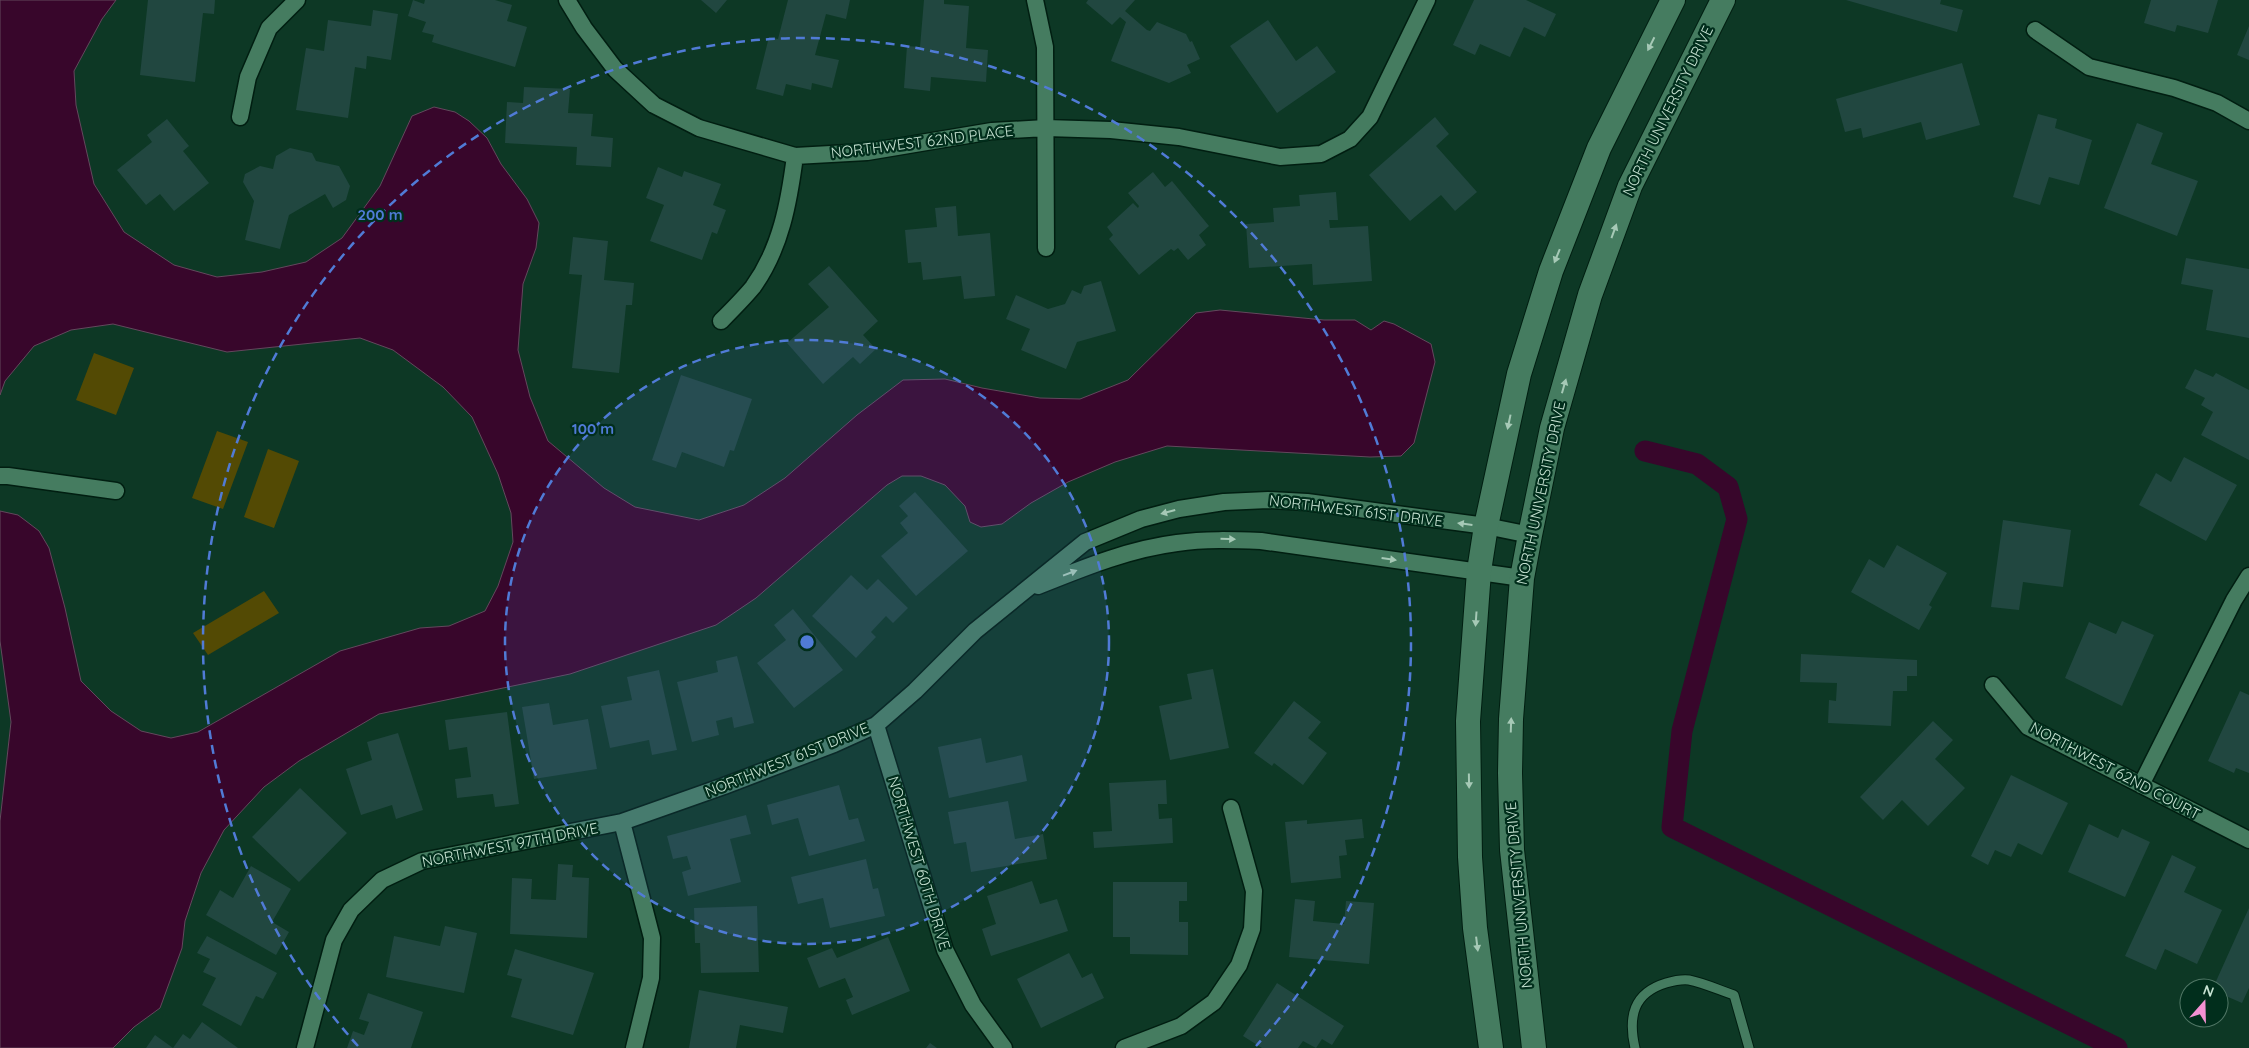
<svg xmlns="http://www.w3.org/2000/svg" width="2249" height="1048" viewBox="0 0 2249 1048" font-family="Quicksand,sans-serif">
<style>
.green{fill:#534a04}
.water{fill:#38062b;stroke:#63485d}
.lines{fill:none;stroke-linecap:round;stroke-linejoin:round}
.canal{stroke:#38062b;stroke-width:21}
.building{fill:#214740}
.service-casing{stroke:#011e11;stroke-width:11}
.minor-casing{stroke:#011e11;stroke-width:19}
.secondary-casing{stroke:#011e11;stroke-width:26}
.service{stroke:#457c60;stroke-width:9}
.minor{stroke:#457c60;stroke-width:16}
.secondary{stroke:#457c60;stroke-width:24}
.oneway{fill:#a6c9b6}
.ring{fill:none;stroke:#507bd6;stroke-width:2.5;stroke-dasharray:9 6}
.labels{text-anchor:middle;stroke-width:4.5;stroke-linejoin:round;paint-order:stroke}
.street-label{font-size:15px;fill:#c7e3d3;stroke:#012e1c}
.centre{fill:#507bd6;stroke:#012e1c;stroke-width:2.5}
.ring-label{font-size:15px;text-anchor:middle;font-weight:bold;fill:#507bd6;stroke:#012e1c;stroke-width:4.5;stroke-linejoin:round;paint-order:stroke}
</style>
<rect width="100%" height="100%" fill="#0d3825"/>
<!-- green -->
<path class="green" d="M94 353 134 368 116 415 76 400Z
M217 431 248 442 223 509 192 498Z
M268 449 299 461 274 528 244 517Z
M264 591 279 613 208 655 193 633Z"/>
<!-- water -->
<path class="water" d="M0 0H116L102 19 74 71 76 105 94 184 124 232 174 265 217 277 262 272 306 262 342 238 380 186 412 116 434 107 455 112 469 121 487 138 501 164 527 199 539 223 536 248 523 284 518 350 530 397 548 441 604 488 635 507 699 520 744 505 785 478 857 415 903 380 945 379 982 388 1040 398 1080 399 1128 380 1196 313 1220 310 1324 320H1355L1371 330 1384 321 1394 324 1431 344 1435 362 1414 443 1401 456 1370 457 1167 446 1115 462 1068 482 1031 503 1002 524 981 527 970 522 965 506 945 485 921 476H902L887 485 756 598 716 625 570 674 379 714 299 761 264 787 224 830 201 873 185 921 182 948 160 1008 134 1027 113 1048H0V821L11 722 0 641V511L18 515 26 521 39 531 49 548 65 608 81 681 111 711 141 731 171 738 198 732 340 651 420 628 449 626 485 611 498 586 513 542 511 513 498 474 472 417 443 387 393 350 360 338 227 352 113 324 71 330 34 346 5 381 0 395Z"/>
<g class="lines">
<!-- canal -->
<path class="canal" d="M1645 451 1697 464 1728 487 1737 519 1682 731 1672 827 2117 1048"/>
</g>
<!-- building -->
<path class="building" d="M148 0H215L214 14 203 13 195 82 140 75Z
M413 0 424 4 425 0H495L512 5 507 21 527 27 515 67 432 42 434 35 422 32 426 22 408 16Z
M701 0H727L716 13Z
M788 0H850L846 19 826 14 815 55 839 60 832 88 812 83 811 90 786 84 783 96 756 89 769 37 778 39Z
M924 0H944V4L969 6 966 48 988 50 986 82 931 77 930 91 904 88 907 46 920 47Z
M1088 0H1135L1125 11 1147 30 1150 31 1157 22 1186 34 1190 42 1192 41 1200 59 1187 65 1191 73 1169 83 1111 61 1126 22 1120 17 1112 25 1086 3Z
M1474 0H1526L1556 14 1545 37 1524 27 1510 57 1480 44 1475 55 1453 45Z
M1846 0H1941L1940 4 1963 10 1957 32Z
M2151 0H2218L2208 33 2177 25 2175 32 2144 23Z
M373 10 398 14 391 60 367 56 366 69 355 67 348 118 296 110 306 48 324 51 328 20 371 26Z
M1268 20 1296 61 1317 46 1336 72 1277 113 1230 46Z
M2249 26V60L2237 55Z
M1962 63 1980 125 1926 140 1921 122 1863 138 1861 128 1845 132 1836 99Z
M524 87 570 89 568 113 593 114 591 136 613 138 611 167 576 165 577 147 505 143 507 102 523 103Z
M2038 114 2057 119 2055 128 2092 140 2079 185 2049 177 2040 205 2013 197Z
M1435 117 1449 134 1436 146 1477 192 1455 211 1441 195 1410 221 1369 175Z
M167 119 189 146 183 151 209 183 174 211 160 194 146 205 117 170 152 142 147 135Z
M2137 123 2163 133 2151 164 2198 181 2177 236 2104 208Z
M290 148 312 153 316 161 339 166 350 186 346 200 333 208 325 194 289 215 280 249 245 240 254 201 243 182 245 174 260 166 273 169 276 156Z
M658 167 682 177 684 171 721 184 713 205 726 210 717 234 712 232 702 260 650 241 664 205 646 198Z
M1153 172 1165 187 1172 181 1209 226 1199 235 1206 245 1188 260 1178 248 1174 251 1171 249 1139 275 1109 239 1113 235 1107 227 1133 203 1138 208 1139 206 1128 193Z
M1336 192 1338 220H1329L1330 228 1368 226 1372 281 1313 285 1312 264 1249 268 1246 224 1274 222 1273 208 1300 206 1299 195Z
M956 206 958 236 990 233 995 296 964 299 961 276 923 280 921 262 908 263 905 230 937 227 935 208Z
M573 237 608 241 604 280 634 283 632 305H626L619 373 572 368 582 275 569 274Z
M2186 258 2249 269V338L2206 330 2213 290 2181 284Z
M829 266 878 321 863 335 876 349 860 364 853 357 823 384 787 343 829 307 808 284Z
M1101 281 1116 331 1077 342 1066 369 1021 350 1030 329 1006 319 1016 295 1048 309 1065 304 1072 290 1081 294 1084 286Z
M2195 369 2213 377 2216 373 2249 390V460L2201 435 2213 412 2201 405 2205 398 2185 388Z
M681 375 752 399 734 451 730 450 724 467 682 452 676 468 652 460Z
M2184 457 2237 485 2206 541 2139 505 2156 473 2171 482Z
M915 492 968 551 916 596 881 556 908 533 900 523 908 516 899 506Z
M2003 520 2071 530 2063 587 2023 582 2019 610 1991 607Z
M1897 545 1947 573 1929 605 1932 607 1919 630 1851 592 1869 559 1884 568Z
M851 575 867 590 878 579 908 608 893 623 886 616 871 632 876 637 856 658 812 616Z
M793 609 843 670 794 708 757 663 786 640 774 625Z
M2122 621 2154 635 2122 706 2065 678 2089 622 2116 634Z
M1801 654 1917 660V676H1907V691H1893L1891 726 1828 723 1829 700 1836 701 1837 683 1800 682Z
M737 656 754 723 734 728 732 717 716 721 719 735 692 742 677 682 718 672 716 661Z
M1213 669 1229 748 1170 760 1159 706 1192 699 1187 674Z
M659 670 677 750 652 755 649 740 610 748 601 706 632 700 627 677Z
M2240 691 2249 695V773L2236 768 2234 773 2208 761Z
M1294 701 1321 722 1308 738 1327 753 1303 785 1274 763 1272 766 1254 753Z
M549 703 553 725 588 719 597 769 534 779 522 707Z
M507 712 519 804 495 807 493 794 457 798 455 779 471 777 467 747 449 750 445 720Z
M1933 721 1953 740 1935 759 1965 788 1928 826 1902 800 1883 820 1860 797Z
M398 733 423 810 396 819 392 805 361 815 346 769 372 760 367 742Z
M981 738 986 763 1022 755 1027 781 949 798 938 747Z
M2011 775 2068 803 2042 855 2018 843 2011 857 1995 850 1988 865 1971 856Z
M1166 780 1167 804H1158L1159 819 1172 818 1173 843 1094 848 1093 832 1112 831 1109 783Z
M839 785 849 820 858 818 865 841 809 856 798 818 772 825 767 805Z
M300 788 347 833 299 882 252 837Z
M1008 801 1015 839 1043 834 1047 859 971 872 966 842 954 844 948 812Z
M746 815 751 834 730 839 741 882 688 896 682 872 691 869 687 856 673 859 667 836Z
M1362 819 1364 838 1345 840 1347 855 1339 856 1341 878 1291 883 1285 822 1307 820V824Z
M2089 824 2118 838 2122 829 2150 842 2125 897 2068 872Z
M2172 855 2196 867 2184 892 2222 910 2197 964 2165 949 2156 970 2125 956Z
M866 859 873 889 878 888 885 916 830 928 823 898 798 904 791 877Z
M558 864 573 865 572 877 589 878 587 938 510 934 512 878 532 879 531 899 556 900Z
M251 866 291 889 272 922 289 932 276 955 206 915 220 890 233 898Z
M1032 881 1040 904 1057 899 1068 931 991 956 982 929 996 924 987 896Z
M1113 882H1187V901H1179V922H1188V955L1130 954V937H1113Z
M1295 899 1315 901 1313 921 1344 924 1346 901 1374 903 1369 964 1289 957Z
M757 906 759 972 701 973 700 943H695L694 908Z
M2249 908V988L2242 1003 2219 993V988H2213Z
M445 926 477 933 464 993 386 977 394 936 440 946Z
M207 936 277 973 263 999 256 996 241 1026 202 1005 216 978 203 972 210 959 197 953Z
M888 937 910 991 852 1015 846 1000 853 997 845 978 819 988 807 958 832 948 837 958Z
M515 949 594 973 573 1035 511 1017 522 979 507 975Z
M1069 953 1082 978 1092 973 1104 998 1041 1028 1017 979Z
M1277 983 1344 1026 1332 1045 1322 1039 1316 1048 1303 1041 1298 1048H1262L1243 1036Z
M699 990 788 1007 783 1033 740 1025 736 1048H689Z
M368 993 423 1012 411 1048H347L353 1031 364 1035 369 1022 359 1019Z
M202 1022 238 1048H173L183 1034 190 1039Z
M155 1035 173 1048H146Z
M930 1043 937 1048H926Z"/>
<g class="lines">
<defs>
<path id="service" d="M1635 1048C1628 1017 1633 993 1666 983 1673 981 1681 979 1689 980 1704 983 1719 990 1734 995L1749 1048"/>
<path id="minor" d="M567 0 584 28 615 69 654 105 699 128 795 156 867 152 992 131 1046 128 1111 130 1179 137 1280 157 1321 154 1350 139 1370 117 1427 0
M1035 0 1045 47 1046 248
M2035 30 2089 67 2174 88 2217 103 2249 121
M240 117 248 77 269 28 297 0
M721 321C732 310 743 299 753 287 781 248 789 202 795 156
M0 476H8L116 491
M1038 586C1083 568 1129 549 1177 543 1205 539 1233 540 1261 541L1522 578
M1993 685 2028 727 2249 840
M876 725 945 950 973 1005 1004 1048
M2141 785 2234 600 2249 576
M622 822 652 938 651 978 634 1048
M305 1048 334 940 351 910 382 880 422 861 622 822 724 786 834 744 876 725 915 691 975 631 1085 542 1141 519 1179 509 1224 502 1268 500 1307 502 1486 526 1530 535
M1124 1048 1181 1026 1214 1002 1239 965 1252 929 1254 891 1231 808"/>
<path id="secondary" d="M1491 1048 1475 928 1470 857 1468 721 1479 571 1486 526 1519 374 1551 271 1599 148 1673 0
M1534 1048 1512 850 1510 773 1511 719 1522 578 1530 535 1552 428 1590 295 1630 186 1723 0"/>
</defs>
<!-- service casing -->
<use href="#service" class="service-casing"/>
<!-- minor casing -->
<use href="#minor" class="minor-casing"/>
<!-- secondary casing -->
<use href="#secondary" class="secondary-casing"/>
<!-- service -->
<use href="#service" class="service"/>
<!-- minor -->
<use href="#minor" class="minor"/>
<!-- secondary -->
<use href="#secondary" class="secondary"/>
</g>
<!-- one-way arrows -->
<defs><path id="oneway-solid" d="M-6-.8H1V-3.2L6.5 0L1 3.2V.8H-6Z" transform="scale(1.25)"/></defs>
<g class="oneway">
<use href="#oneway-solid" transform="translate(1651 44) rotate(117)"/>
<use href="#oneway-solid" transform="translate(1614 231) rotate(-70)"/>
<use href="#oneway-solid" transform="translate(1557 256) rotate(112)"/>
<use href="#oneway-solid" transform="translate(1564 386) rotate(-74)"/>
<use href="#oneway-solid" transform="translate(1509 422) rotate(102)"/>
<use href="#oneway-solid" transform="translate(1168 512) rotate(165)"/>
<use href="#oneway-solid" transform="translate(1465 524) rotate(-173)"/>
<use href="#oneway-solid" transform="translate(1228 539) rotate(2)"/>
<use href="#oneway-solid" transform="translate(1389 559) rotate(8)"/>
<use href="#oneway-solid" transform="translate(1070 573) rotate(-21)"/>
<use href="#oneway-solid" transform="translate(1476 619) rotate(94)"/>
<use href="#oneway-solid" transform="translate(1511 725) rotate(-88)"/>
<use href="#oneway-solid" transform="translate(1469 781) rotate(89)"/>
<use href="#oneway-solid" transform="translate(1477 944) rotate(83)"/>
</g>
<!-- distance rings -->
<circle cx="807" cy="642" r="302" fill="#507bd6" fill-opacity=".12"/>
<g class="ring">
<circle cx="807" cy="642" r="302"/>
<path d="M358 1046A604 604 0 1 1 1256 1046"/>
</g>
<g class="labels">
<!-- street labels -->
<g class="street-label">
<text transform="translate(1668 111) rotate(-64)" y="5">NORTH UNIVERSITY DRIVE</text>
<text transform="translate(922 142) rotate(-7)" y="5">NORTHWEST 62ND PLACE</text>
<text transform="translate(1541 493) rotate(-78)" y="5">NORTH UNIVERSITY DRIVE</text>
<text transform="translate(1356 511) rotate(7)" y="5">NORTHWEST 61ST DRIVE</text>
<text transform="translate(787 760) rotate(-22)" y="5">NORTHWEST 61ST DRIVE</text>
<text transform="translate(2115 771) rotate(28)" y="5">NORTHWEST 62ND COURT</text>
<text transform="translate(510 845) rotate(-11)" y="5">NORTHWEST 97TH DRIVE</text>
<text transform="translate(919 863) rotate(73)" y="5">NORTHWEST 60TH DRIVE</text>
<text transform="translate(1519 895) rotate(-95)" y="5">NORTH UNIVERSITY DRIVE</text>
</g>
</g>
<circle cx="807" cy="642" r="8" class="centre"/>
<g class="ring-label">
<text x="380" y="220">200 m</text>
<text x="593" y="434">100 m</text>
</g>
<!-- north arrow -->
<g transform="translate(2204 1003) rotate(20)"><circle r="24" fill="#012e1c" stroke="#507665"/>
<path d="M0-4L9 19L0 12L-9 19Z" fill="#f491d3"/>
<text y="-8" font-size="14" font-weight="bold" text-anchor="middle" fill="#c7e3d3">N</text>
</g>
</svg>
